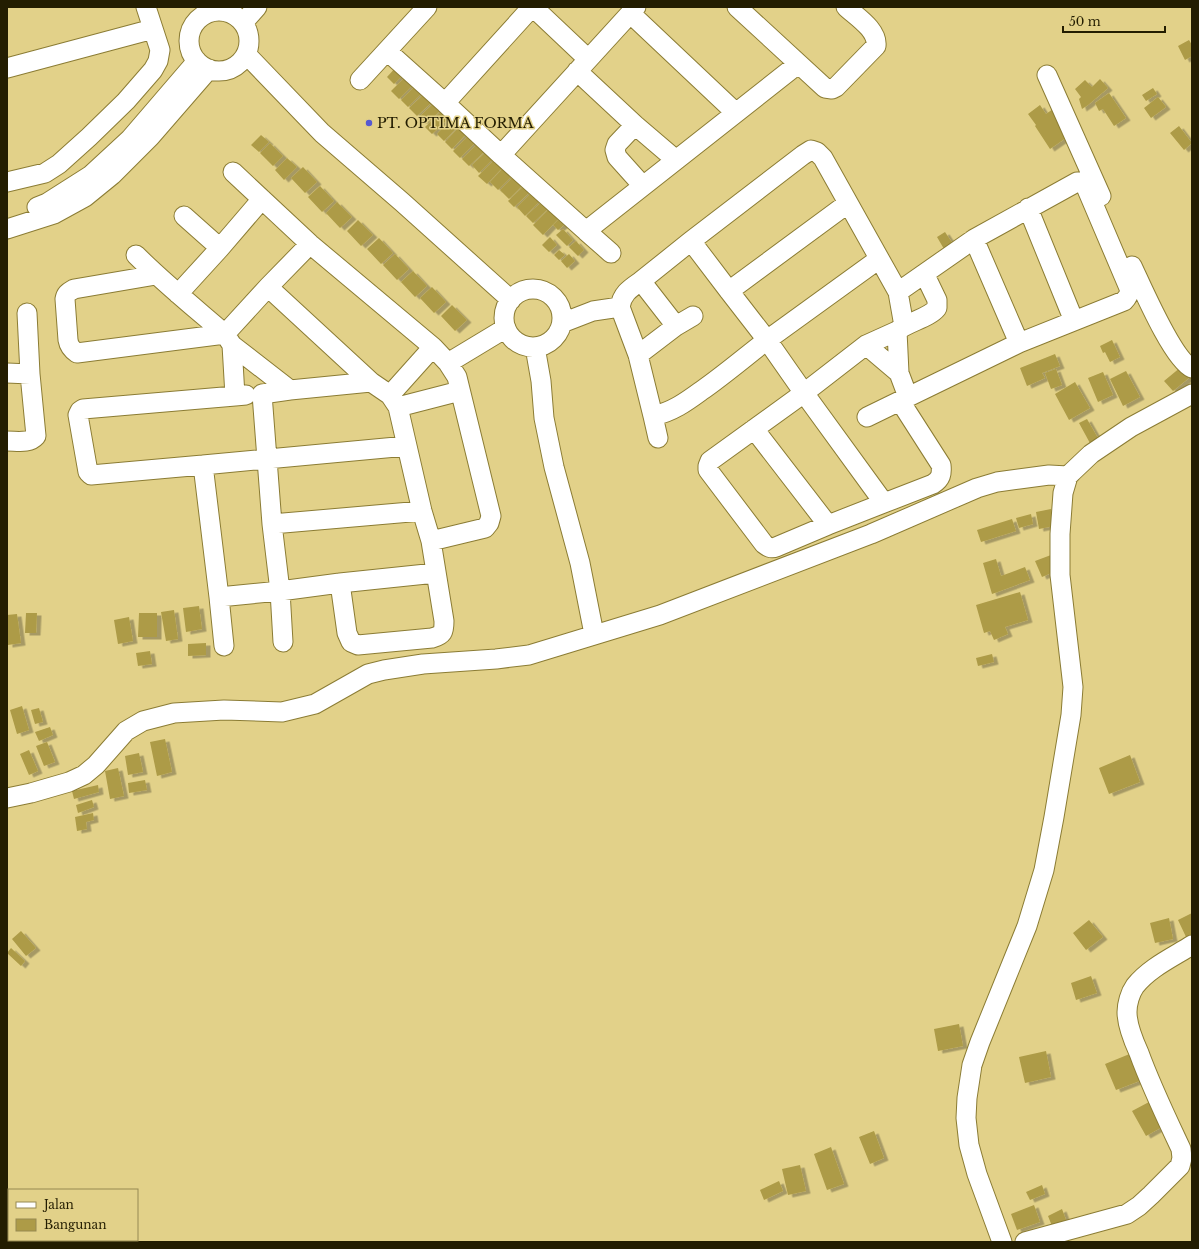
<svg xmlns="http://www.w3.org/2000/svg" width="1199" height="1249" viewBox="0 0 1199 1249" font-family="'Libre Baskerville',serif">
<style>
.building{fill:#ad9b47;filter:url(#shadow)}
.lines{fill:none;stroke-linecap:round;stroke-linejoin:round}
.minor-casing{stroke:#8b7c34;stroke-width:21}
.minor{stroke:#fff;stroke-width:19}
.poi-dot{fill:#5659d0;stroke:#e2d189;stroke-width:1.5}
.labels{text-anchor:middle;stroke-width:3;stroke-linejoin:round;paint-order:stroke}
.poi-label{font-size:14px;fill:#231d01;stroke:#e2d189;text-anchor:start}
</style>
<defs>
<filter id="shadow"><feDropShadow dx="4.5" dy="2.5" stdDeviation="0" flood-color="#0004"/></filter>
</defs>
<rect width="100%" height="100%" fill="#e2d189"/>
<!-- building -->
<path class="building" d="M1189 40 1192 45V56L1185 60 1178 46Z
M397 66 405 73 394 84 387 77Z
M406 76 414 84 399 99 391 91Z
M1100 79 1108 88 1088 105 1082 109 1079 99 1081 97 1075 89 1085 80 1092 87Z
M416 85 423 92 408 107 401 100Z
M1153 88 1157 94 1146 101 1142 95Z
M1109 93 1126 118 1114 126 1103 109 1099 111 1095 103Z
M424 94 432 102 417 116 409 108Z
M1158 97 1166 107 1151 118 1144 108Z
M436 101 443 108 426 124 419 117Z
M1040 105 1046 114 1053 109 1070 135 1050 149 1035 126 1036 125 1028 114Z
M443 110 450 117 432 134 425 127Z
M453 117 460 124 444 141 437 134Z
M460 126 467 133 452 149 445 142Z
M1179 126 1192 143 1184 150 1170 133Z
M261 135 269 142 259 152 251 145Z
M469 135 476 142 460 158 453 151Z
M270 143 283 156 273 166 260 153Z
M478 143 485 151 469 166 462 159Z
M486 152 493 159 479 173 472 165Z
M287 158 297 167 284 180 275 170Z
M495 159 503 167 487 184 478 176Z
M505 166 514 174 498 190 490 182Z
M303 167 317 182 305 193 291 178Z
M516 174 525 183 509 199 500 190Z
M526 184 532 190 514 207 508 201Z
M320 186 334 201 322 212 308 197Z
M535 189 543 198 525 216 517 207Z
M546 198 552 205 533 223 526 216Z
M337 202 352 217 340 228 326 213Z
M551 207 561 216 543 235 533 225Z
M358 220 373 235 361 246 347 231Z
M558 220 564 225 558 230 553 225Z
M563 229 573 240 567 246 556 235Z
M945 232 953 244 944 249 937 237Z
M550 237 557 245 549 252 542 245Z
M379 238 393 253 381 264 367 249Z
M576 241 584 250 578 256 569 247Z
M559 250 565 255 559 260 554 255Z
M395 254 409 269 397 280 383 265Z
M569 254 575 261 567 268 561 261Z
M413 271 427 286 415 297 401 282Z
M432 287 446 302 434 313 420 298Z
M452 305 467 320 455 331 441 316Z
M1112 340 1120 357 1110 362 1105 352 1103 353 1100 346Z
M1055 354 1060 366 1042 373 1045 378 1027 386 1020 368Z
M1181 367 1190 377 1173 391 1164 381Z
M1056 369 1062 385 1051 389 1045 373Z
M1126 371 1140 397 1123 406 1110 379Z
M1103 372 1113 395 1098 402 1088 378Z
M1075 382 1090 408 1069 420 1055 394Z
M1087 419 1099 440 1091 445 1079 423Z
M1051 509 1054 526 1039 529 1036 512Z
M1031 514 1033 524 1019 528 1016 518Z
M1012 519 1016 531 981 542 977 530Z
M1051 555 1058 570 1042 577 1035 561Z
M996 559 1001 576 1025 567 1030 580 992 594 983 563Z
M1020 592 1028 620 1005 627 1008 634 994 640 990 631 984 633 976 605Z
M199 606 202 629 186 632 183 608Z
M174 610 178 639 166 641 161 612Z
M26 613H37L36 633H25Z
M139 613H157V637H138Z
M17 614 21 643 8 645 7 615Z
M129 617 133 641 118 644 114 620Z
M206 643V655L188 656V644Z
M150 651 152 664 138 666 136 653Z
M992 654 994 662 978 666 976 658Z
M22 706 29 730 17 734 10 710Z
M39 708 43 722 35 724 31 710Z
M50 727 53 735 39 741 35 732Z
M165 739 172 772 157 776 150 742Z
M47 742 55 762 44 766 36 746Z
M29 750 38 771 29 775 20 754Z
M139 753 143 772 128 775 125 756Z
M1130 755 1140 782 1109 794 1099 768Z
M118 768 124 796 110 799 105 771Z
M145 780 147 790 129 793 128 783Z
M98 785 99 792 74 799 72 791Z
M92 800 94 807 78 813 76 805Z
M93 813 94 820 86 822 87 829 77 831 75 817Z
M1192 913V936L1187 939 1178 920Z
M1169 918 1173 939 1155 943 1150 923Z
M1089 920 1103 937 1086 950 1073 933Z
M21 931 36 948 26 956 12 939Z
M11 948 25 961 21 966 7 953Z
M1091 976 1097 993 1076 1000 1071 983Z
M959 1024 963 1046 938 1051 934 1029Z
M1046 1051 1051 1077 1025 1083 1019 1057Z
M1132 1053 1142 1080 1116 1090 1105 1064Z
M1149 1102 1162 1127 1146 1136 1132 1111Z
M874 1131 884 1158 870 1164 859 1137Z
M831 1147 844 1184 827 1190 814 1154Z
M800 1165 806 1191 788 1195 782 1169Z
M779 1181 783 1191 764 1200 760 1190Z
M1042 1185 1045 1194 1030 1200 1026 1192Z
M1034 1205 1040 1222 1017 1230 1011 1214Z
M1062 1209 1066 1220 1052 1226 1048 1216Z"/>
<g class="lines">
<defs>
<path id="minor" d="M533 7 588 59
M636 7 501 155 586 231 798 64
M737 7 825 88 832 89 836 87 876 46C878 30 857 17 846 7
M189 41a30 30 0 1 1 60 0a30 30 0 1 1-60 0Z
M630 13 736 113
M243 23 257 7
M387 51 445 103
M246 54 322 133 402 202 511 300
M7 68 153 29
M577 71 635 125 676 160
M1047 75 1101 196
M360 80 427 7
M635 125 617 144 615 150 617 157 643 186
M501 155 445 103 532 7
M233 172 310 244 433 347 448 363 506 328
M7 182 45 173 59 164 89 137 126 101 153 70 158 61 160 50 146 7
M37 207 47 203 91 175 130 139 197 61
M1028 208 1074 321
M184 216 220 248
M7 229 54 214 85 197 112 175 150 137 209 69
M586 231 611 253
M974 239 1019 343
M310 244 268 287 371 382
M136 255C164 283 195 308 225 334
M879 259 767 340 804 393 884 503 828 525 776 547C771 549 768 547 764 544L708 470V466L710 461 804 393 866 345 897 331
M1132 266C1142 287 1173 360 1192 368
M156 275 74 289C69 292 66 293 65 299L68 340C69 346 71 349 77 353L225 334
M268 287 225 334 232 345 290 390
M504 318a29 29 0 1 1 58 0a29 29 0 1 1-58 0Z
M729 291 847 204
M898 292 974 239 1077 182H1081L1086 187 1129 288C1130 294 1128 297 1124 301L1019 343 908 397
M178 294 220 248 262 199
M620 307 638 355 653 416C672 412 686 402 701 391 724 375 745 357 767 340L729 291 691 241
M693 316 676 326 641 281 691 241 803 155 811 150 817 152 823 158 898 292 904 326
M562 323 593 311 620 307C622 293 631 288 641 281
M232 345 235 396 246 395
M866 345 899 373
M535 347 541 381 544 418 554 467 580 563 594 634
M638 355 676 326
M7 373 30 374
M398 407 460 391
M653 416 658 438
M867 417 908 397 899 373 897 331C908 322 929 318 937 308V300L925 275
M754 429 828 525
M7 441C17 441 29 444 36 436L30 374 27 313
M407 446 203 465 219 597 280 591 340 583 436 573
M203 465 91 475 88 472 78 415 80 411 83 409 235 396
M884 503 933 484C941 479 942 474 941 465L900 401
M272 524 262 394 290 390 371 382 390 395
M431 541 485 528 489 523 491 516 457 377 448 363
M340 583 347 633 351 642 358 645 432 638C443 635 444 632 444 621L431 541 422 511 398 407 390 395 433 347
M219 597 224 646
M283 642 280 591 272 524 422 511
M7 798 31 793 69 782 84 775 96 765 126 731 143 721 174 713 224 710 282 712 315 704 368 674 384 670 423 664 496 659 529 655 660 615 871 534 977 488 997 482 1019 479 1049 475 1068 476
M1002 1242 977 1174 969 1145 966 1118 967 1098 972 1065 980 1042 1027 926 1044 870 1054 817 1071 715 1073 687 1060 575V534L1063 493 1068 476 1072 472 1091 454 1131 427 1192 394
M1025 1242 1127 1214 1139 1206 1151 1195 1180 1166 1182 1158 1181 1149C1166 1117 1151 1086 1139 1053 1134 1042 1127 1025 1127 1012 1127 1004 1130 993 1135 986 1149 968 1173 957 1192 945"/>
</defs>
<!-- minor casing -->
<use href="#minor" class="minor-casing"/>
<!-- minor -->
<use href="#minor" class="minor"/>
</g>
<!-- markers -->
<circle class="poi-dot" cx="369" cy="123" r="4"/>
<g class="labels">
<!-- poi labels -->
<g class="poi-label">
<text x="377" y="128">PT. OPTIMA FORMA</text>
</g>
</g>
<!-- border -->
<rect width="1199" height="1249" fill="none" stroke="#231d01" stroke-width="16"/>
<!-- legend -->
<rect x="8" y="1189" width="130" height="52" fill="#e2d189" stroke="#968953"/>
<rect x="16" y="1202" width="20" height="6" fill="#ffffff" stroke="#968953"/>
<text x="44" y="1209" font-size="12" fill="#231d01">Jalan</text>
<rect x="16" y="1219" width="20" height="12" fill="#ad9b47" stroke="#968953"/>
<text x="44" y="1229" font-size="12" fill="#231d01">Bangunan</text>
<!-- scale -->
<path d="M1063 26v6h102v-6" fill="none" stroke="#231d01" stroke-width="2"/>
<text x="1069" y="26" font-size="12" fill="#231d01" stroke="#e2d189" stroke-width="3" paint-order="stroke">50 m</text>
</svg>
